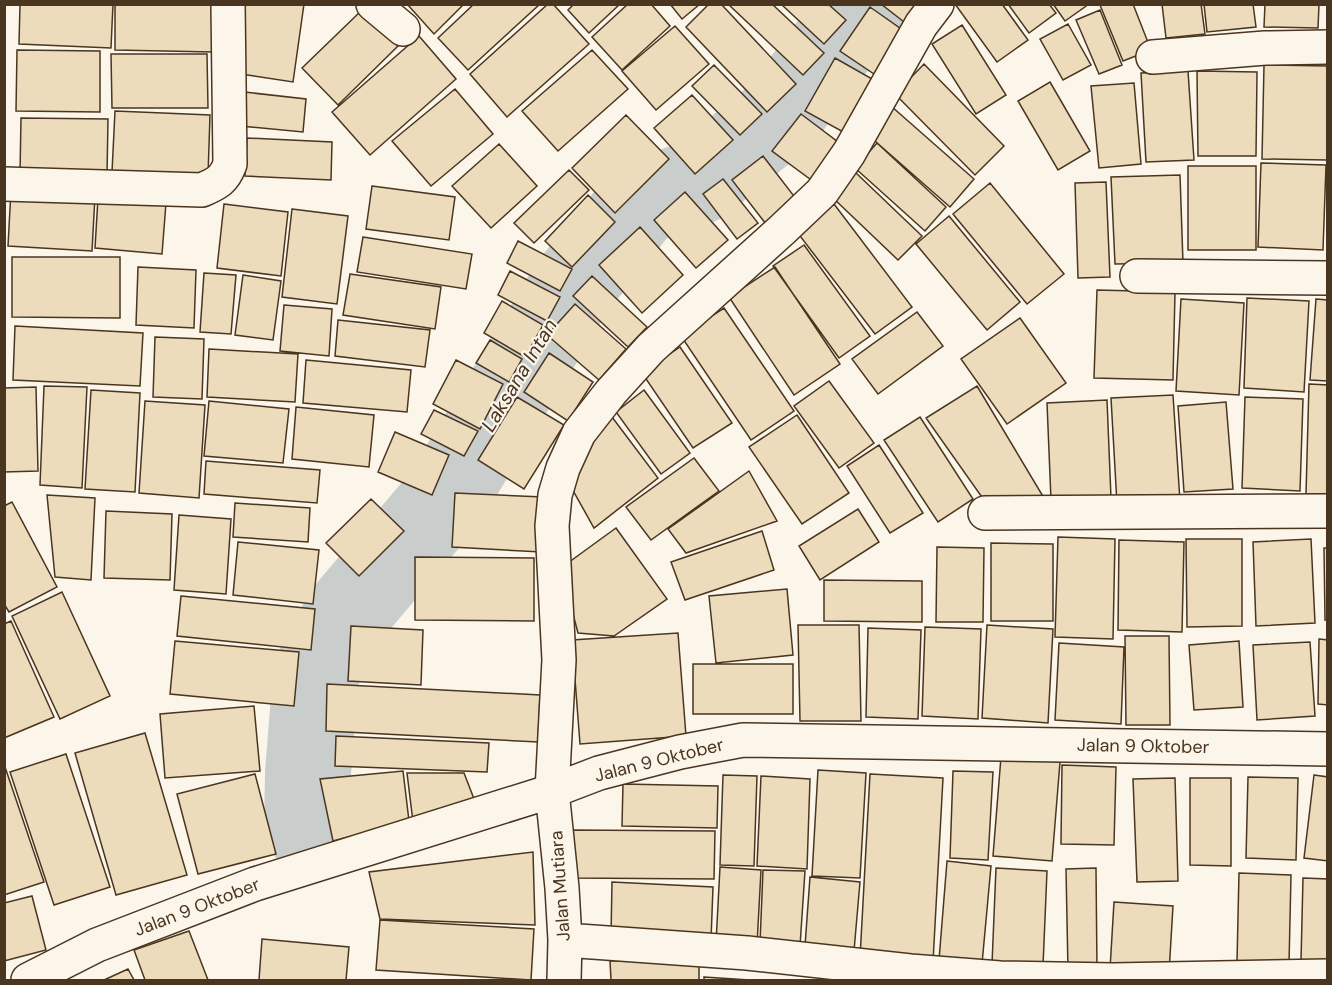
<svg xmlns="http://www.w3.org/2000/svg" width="1332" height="985" font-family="'DM Sans',sans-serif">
	<rect width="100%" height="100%" fill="#fbf6e9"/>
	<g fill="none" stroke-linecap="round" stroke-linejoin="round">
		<path stroke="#c9cecd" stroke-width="86" d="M 307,828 L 308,773 L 316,673 L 346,615 L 445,498 L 572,287 L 641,202 L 700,181 L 781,115 L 864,4"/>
	</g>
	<path fill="#ecdcbc" stroke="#4a3520" stroke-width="1.5" d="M 20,4 L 113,4 L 111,48 L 19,44 Z
		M 115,4 L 214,4 L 213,52 L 115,50 Z
		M 245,4 L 304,4 L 293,82 L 234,73 Z
		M 407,4 L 464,4 L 434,34 Z
		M 474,4 L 540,4 L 468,70 L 438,38 Z
		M 548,4 L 553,4 L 589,44 L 507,117 L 470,74 Z
		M 574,4 L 620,4 L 589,33 L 568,10 Z
		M 628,4 L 651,4 L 670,26 L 622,70 L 592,37 Z
		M 670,4 L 700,4 L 682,19 Z
		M 709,4 L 721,4 L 796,84 L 767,112 L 686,27 Z
		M 728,4 L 772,4 L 824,53 L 803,75 Z
		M 781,4 L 828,4 L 846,20 L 824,44 Z
		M 881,4 L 924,4 L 908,25 Z
		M 955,4 L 1002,4 L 1028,40 L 997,62 Z
		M 1008,4 L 1049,4 L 1056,13 L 1029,33 Z
		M 1053,4 L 1089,4 L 1065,21 Z
		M 1133,4 L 1151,50 L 1123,61 L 1100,5 Z
		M 1162,4 L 1201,4 L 1205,34 L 1166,38 Z
		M 1204,4 L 1253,4 L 1256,27 L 1207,32 Z
		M 1265,4 L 1319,4 L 1318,28 L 1264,27 Z
		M 870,7 L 904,31 L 874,74 L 840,51 Z
		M 362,10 L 398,46 L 338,105 L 302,68 Z
		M 1100,10 L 1122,65 L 1099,74 L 1076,20 Z
		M 1068,24 L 1091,65 L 1063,80 L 1040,39 Z
		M 962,25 L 1006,95 L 976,114 L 932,44 Z
		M 675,26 L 709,64 L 656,110 L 622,71 Z
		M 419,36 L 456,79 L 370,155 L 332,112 Z
		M 17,50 L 100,51 L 100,112 L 16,111 Z
		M 592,50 L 628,89 L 558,151 L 522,111 Z
		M 111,54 L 207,54 L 208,108 L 112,108 Z
		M 835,58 L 874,80 L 845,133 L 805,111 Z
		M 924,64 L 1004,146 L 975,175 L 895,94 Z
		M 714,65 L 762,114 L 740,135 L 692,86 Z
		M 1264,65 L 1328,66 L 1327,160 L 1262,159 Z
		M 1188,71 L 1194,160 L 1146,162 L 1141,73 Z
		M 1197,71 L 1257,72 L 1256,156 L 1198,156 Z
		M 1050,82 L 1090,151 L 1058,170 L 1018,101 Z
		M 1134,83 L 1141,164 L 1099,168 L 1091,86 Z
		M 455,89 L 493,134 L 431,186 L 392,141 Z
		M 244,92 L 306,99 L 303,132 L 240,126 Z
		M 692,95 L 733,140 L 695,174 L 654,128 Z
		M 891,106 L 974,179 L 950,207 L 867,134 Z
		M 115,111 L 210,115 L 208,176 L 112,172 Z
		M 801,114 L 842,145 L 814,182 L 772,151 Z
		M 626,115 L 669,159 L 615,213 L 572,168 Z
		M 21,118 L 108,119 L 107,175 L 20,174 Z
		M 247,138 L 332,142 L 331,180 L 245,176 Z
		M 877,143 L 946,207 L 925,231 L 855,168 Z
		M 499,144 L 537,186 L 491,228 L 452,186 Z
		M 763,156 L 797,200 L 766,224 L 732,180 Z
		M 1261,163 L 1326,165 L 1323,250 L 1258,247 Z
		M 1188,166 L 1256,166 L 1256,250 L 1188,250 Z
		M 569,170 L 589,190 L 534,243 L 514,223 Z
		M 855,172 L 922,236 L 898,260 L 832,197 Z
		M 1180,175 L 1183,263 L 1115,264 L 1111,177 Z
		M 723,179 L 758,223 L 737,239 L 703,194 Z
		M 1106,182 L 1110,277 L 1078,278 L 1075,183 Z
		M 990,183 L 1064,274 L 1027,304 L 953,214 Z
		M 372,186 L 455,197 L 449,240 L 366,229 Z
		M 11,190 L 95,196 L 92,251 L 8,246 Z
		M 685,192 L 728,240 L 696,268 L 654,220 Z
		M 588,195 L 615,222 L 572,267 L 545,241 Z
		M 98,198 L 166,203 L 162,254 L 95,248 Z
		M 224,204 L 288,212 L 281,276 L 217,268 Z
		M 834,204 L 912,307 L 875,334 L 797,232 Z
		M 292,209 L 348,216 L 337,304 L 282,297 Z
		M 949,216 L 1020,302 L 987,330 L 916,244 Z
		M 640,227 L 683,275 L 642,313 L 599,265 Z
		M 363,237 L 472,254 L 466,289 L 357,272 Z
		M 518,241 L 572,269 L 560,291 L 507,263 Z
		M 804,245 L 870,336 L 839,358 L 773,266 Z
		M 12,257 L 120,257 L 120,318 L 12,317 Z
		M 138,267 L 196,270 L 194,328 L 136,325 Z
		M 775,267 L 840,364 L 794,395 L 729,297 Z
		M 510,271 L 560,297 L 547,321 L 498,295 Z
		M 204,273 L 236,275 L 231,334 L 200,332 Z
		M 350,274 L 441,287 L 435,329 L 343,315 Z
		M 243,275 L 281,281 L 273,340 L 235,335 Z
		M 592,276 L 647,327 L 628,347 L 573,296 Z
		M 1097,290 L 1175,292 L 1173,380 L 1094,378 Z
		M 1247,298 L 1309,301 L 1304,392 L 1244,388 Z
		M 1181,299 L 1244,303 L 1239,395 L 1176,391 Z
		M 1316,299 L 1328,300 L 1328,381 L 1310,380 Z
		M 502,301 L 543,325 L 525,357 L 484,333 Z
		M 575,304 L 626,349 L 599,380 L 547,335 Z
		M 284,305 L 332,309 L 329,356 L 280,351 Z
		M 724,308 L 794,411 L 751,440 L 681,336 Z
		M 917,312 L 943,346 L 878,394 L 852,359 Z
		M 1020,318 L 1066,383 L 1007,424 L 961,359 Z
		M 338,320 L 430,330 L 425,367 L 335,356 Z
		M 15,326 L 143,333 L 140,386 L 13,380 Z
		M 155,337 L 204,339 L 202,399 L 153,397 Z
		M 490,340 L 522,359 L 509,382 L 476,363 Z
		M 680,347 L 732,423 L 693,448 L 642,373 Z
		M 209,349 L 298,354 L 295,402 L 207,397 Z
		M 549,353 L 593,382 L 568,421 L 524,392 Z
		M 306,360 L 411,370 L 407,412 L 303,403 Z
		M 456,360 L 503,384 L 480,429 L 433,404 Z
		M 829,381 L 874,443 L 839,468 L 794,406 Z
		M 1309,384 L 1328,385 L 1328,494 L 1306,494 Z
		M 44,386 L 87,387 L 82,488 L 40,485 Z
		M 977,386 L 1044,498 L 991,510 L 926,418 Z
		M 36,387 L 38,471 L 4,472 L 4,388 Z
		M 91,390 L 140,393 L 135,492 L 85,489 Z
		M 644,390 L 690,453 L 661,474 L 616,412 Z
		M 1173,395 L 1180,501 L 1117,504 L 1111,398 Z
		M 517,397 L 564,425 L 524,489 L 478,460 Z
		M 1245,397 L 1303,399 L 1300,491 L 1242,488 Z
		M 1107,400 L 1111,498 L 1051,500 L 1047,403 Z
		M 145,401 L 205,405 L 199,498 L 139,493 Z
		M 209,401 L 289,409 L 283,463 L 204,456 Z
		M 1226,402 L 1233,489 L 1184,492 L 1178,406 Z
		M 296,407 L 374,415 L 369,467 L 292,459 Z
		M 434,410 L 478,431 L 464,456 L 421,434 Z
		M 797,415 L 849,493 L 802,524 L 749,447 Z
		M 612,417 L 658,478 L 594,528 L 566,478 Z
		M 920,417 L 973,499 L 938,522 L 884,440 Z
		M 395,432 L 449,455 L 432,495 L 378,472 Z
		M 879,445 L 923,513 L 890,533 L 847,466 Z
		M 694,458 L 719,491 L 651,540 L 626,507 Z
		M 206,461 L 320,470 L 317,503 L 204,494 Z
		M 749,471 L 777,521 L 686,553 L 668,529 Z
		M 455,493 L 543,497 L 541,552 L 452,547 Z
		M 47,495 L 95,498 L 91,580 L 55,577 Z
		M 371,499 L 404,531 L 359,576 L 326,543 Z
		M 12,502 L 57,587 L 9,612 L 4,604 L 4,506 Z
		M 235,503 L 310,508 L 308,542 L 233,537 Z
		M 858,509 L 879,542 L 820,580 L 799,546 Z
		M 106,511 L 172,514 L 170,580 L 104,578 Z
		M 179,515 L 231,519 L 226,594 L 174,590 Z
		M 616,528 L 667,599 L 614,636 L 578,633 L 561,568 Z
		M 762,531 L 774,570 L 685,600 L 671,562 Z
		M 1058,537 L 1115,539 L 1113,639 L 1055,637 Z
		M 1186,539 L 1242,539 L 1242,626 L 1187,627 Z
		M 1311,539 L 1315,623 L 1256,626 L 1253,542 Z
		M 1119,540 L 1184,542 L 1182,632 L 1118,630 Z
		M 238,542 L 319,550 L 313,604 L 233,595 Z
		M 991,543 L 1053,544 L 1053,621 L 991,621 Z
		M 937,547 L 984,548 L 983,622 L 936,622 Z
		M 1324,548 L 1328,548 L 1328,620 L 1325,620 Z
		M 415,557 L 534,558 L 534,621 L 415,620 Z
		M 824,580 L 922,581 L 922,622 L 824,621 Z
		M 787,589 L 793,655 L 716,663 L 709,596 Z
		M 62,592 L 110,696 L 60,719 L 12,616 Z
		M 181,596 L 315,609 L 311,650 L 177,636 Z
		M 11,621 L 54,717 L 4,738 L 4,624 Z
		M 798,625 L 859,625 L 861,721 L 800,721 Z
		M 987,625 L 1053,629 L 1048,723 L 982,718 Z
		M 351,626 L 423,630 L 421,685 L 348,681 Z
		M 925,627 L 981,629 L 978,719 L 922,716 Z
		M 868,628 L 921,630 L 918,719 L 866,717 Z
		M 678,633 L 686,736 L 580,744 L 572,640 Z
		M 1125,636 L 1169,636 L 1170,725 L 1126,725 Z
		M 1319,639 L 1328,640 L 1328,705 L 1318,704 Z
		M 175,641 L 299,652 L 294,706 L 170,694 Z
		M 1239,641 L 1243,707 L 1194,710 L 1189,645 Z
		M 1310,642 L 1315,716 L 1257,720 L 1253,645 Z
		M 1059,643 L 1124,647 L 1121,724 L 1055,720 Z
		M 693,664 L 793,664 L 793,714 L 693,714 Z
		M 327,684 L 540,695 L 538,742 L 326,731 Z
		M 254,706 L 260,771 L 165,778 L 160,714 Z
		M 145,733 L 187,875 L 116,895 L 75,753 Z
		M 336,736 L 489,743 L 487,772 L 335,766 Z
		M 66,754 L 110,887 L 54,905 L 10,772 Z
		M 1001,757 L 1060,762 L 1052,861 L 993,856 Z
		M 4,764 L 44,882 L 4,895 Z
		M 1062,765 L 1116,767 L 1114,845 L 1061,844 Z
		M 818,770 L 866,773 L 860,878 L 812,876 Z
		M 403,771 L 409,821 L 333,841 L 320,779 Z
		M 953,771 L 993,772 L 988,860 L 950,858 Z
		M 407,773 L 464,773 L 476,804 L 413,822 Z
		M 255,774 L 276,854 L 198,874 L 177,794 Z
		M 870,774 L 943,778 L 933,962 L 860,958 Z
		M 723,775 L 757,776 L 754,866 L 720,865 Z
		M 1314,775 L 1328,777 L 1328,861 L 1304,858 Z
		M 761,776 L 810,779 L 807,869 L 757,866 Z
		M 1248,777 L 1298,778 L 1296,860 L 1246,858 Z
		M 1175,778 L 1178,881 L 1137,882 L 1133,779 Z
		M 1190,778 L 1231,778 L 1231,866 L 1190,865 Z
		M 623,784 L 718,786 L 717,828 L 622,826 Z
		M 570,830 L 715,831 L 714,879 L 570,878 Z
		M 533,852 L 535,925 L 380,919 L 369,872 Z
		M 947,861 L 991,866 L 982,964 L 939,960 Z
		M 720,867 L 761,870 L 757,945 L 716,943 Z
		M 996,868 L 1047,871 L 1043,966 L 992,964 Z
		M 1096,868 L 1097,970 L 1068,970 L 1066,869 Z
		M 763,870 L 805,871 L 800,946 L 760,943 Z
		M 1239,873 L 1291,875 L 1289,964 L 1237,962 Z
		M 810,877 L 860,882 L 854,951 L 805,946 Z
		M 1303,878 L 1328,879 L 1328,962 L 1301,961 Z
		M 612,882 L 713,887 L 711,940 L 611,936 Z
		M 32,896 L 46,950 L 4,961 L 4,903 Z
		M 1114,902 L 1173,906 L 1169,973 L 1110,969 Z
		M 380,920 L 534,929 L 531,980 L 376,970 Z
		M 189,931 L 208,980 L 145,980 L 134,950 Z
		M 262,939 L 349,947 L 346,980 L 259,980 Z
		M 699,960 L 699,980 L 611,980 L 610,961 Z
		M 128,969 L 134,980 L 104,980 Z
		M 704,977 L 750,980 L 704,980 Z"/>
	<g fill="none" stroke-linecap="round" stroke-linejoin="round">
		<g stroke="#4a3520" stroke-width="36">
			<path id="minor" d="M 373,4 L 403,29
				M 1153,57 L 1265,48 L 1328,47
				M 4,184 L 202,190 C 218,183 224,180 230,164 L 228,4
				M 1137,276 L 1328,278
				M 985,513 L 1328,511
				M 565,940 L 747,953 L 910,971 L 1000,978 L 1113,980 L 1328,976
				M 28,980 L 97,945 L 255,884 L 552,791 L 599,773 L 680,752 L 743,740 L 1328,749
				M 564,980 L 565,940 L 562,888 L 552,791 L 559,660 L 552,526 L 555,495 L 563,468 L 579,433 L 611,392 L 651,348 L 782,230 L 822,192 L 849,153 L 921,25 L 937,4"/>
		</g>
		<use href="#minor" stroke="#fbf6e9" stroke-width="33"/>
	</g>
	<g text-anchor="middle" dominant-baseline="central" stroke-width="4.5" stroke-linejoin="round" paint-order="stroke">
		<g font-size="18" fill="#4a3520" stroke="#fbf6e9">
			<text transform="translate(1143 746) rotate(1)">Jalan 9 Oktober</text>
			<text transform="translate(659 760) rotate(-14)">Jalan 9 Oktober</text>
			<text transform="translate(560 886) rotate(-94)">Jalan Mutiara</text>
			<text transform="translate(197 907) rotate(-21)">Jalan 9 Oktober</text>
		</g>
		<g font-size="20" font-style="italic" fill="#4a3520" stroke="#fbf6e9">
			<text transform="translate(519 375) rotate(-59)">Laksana Intan</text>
		</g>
	</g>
	<rect width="1332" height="985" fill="none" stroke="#4a3520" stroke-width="12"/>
</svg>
